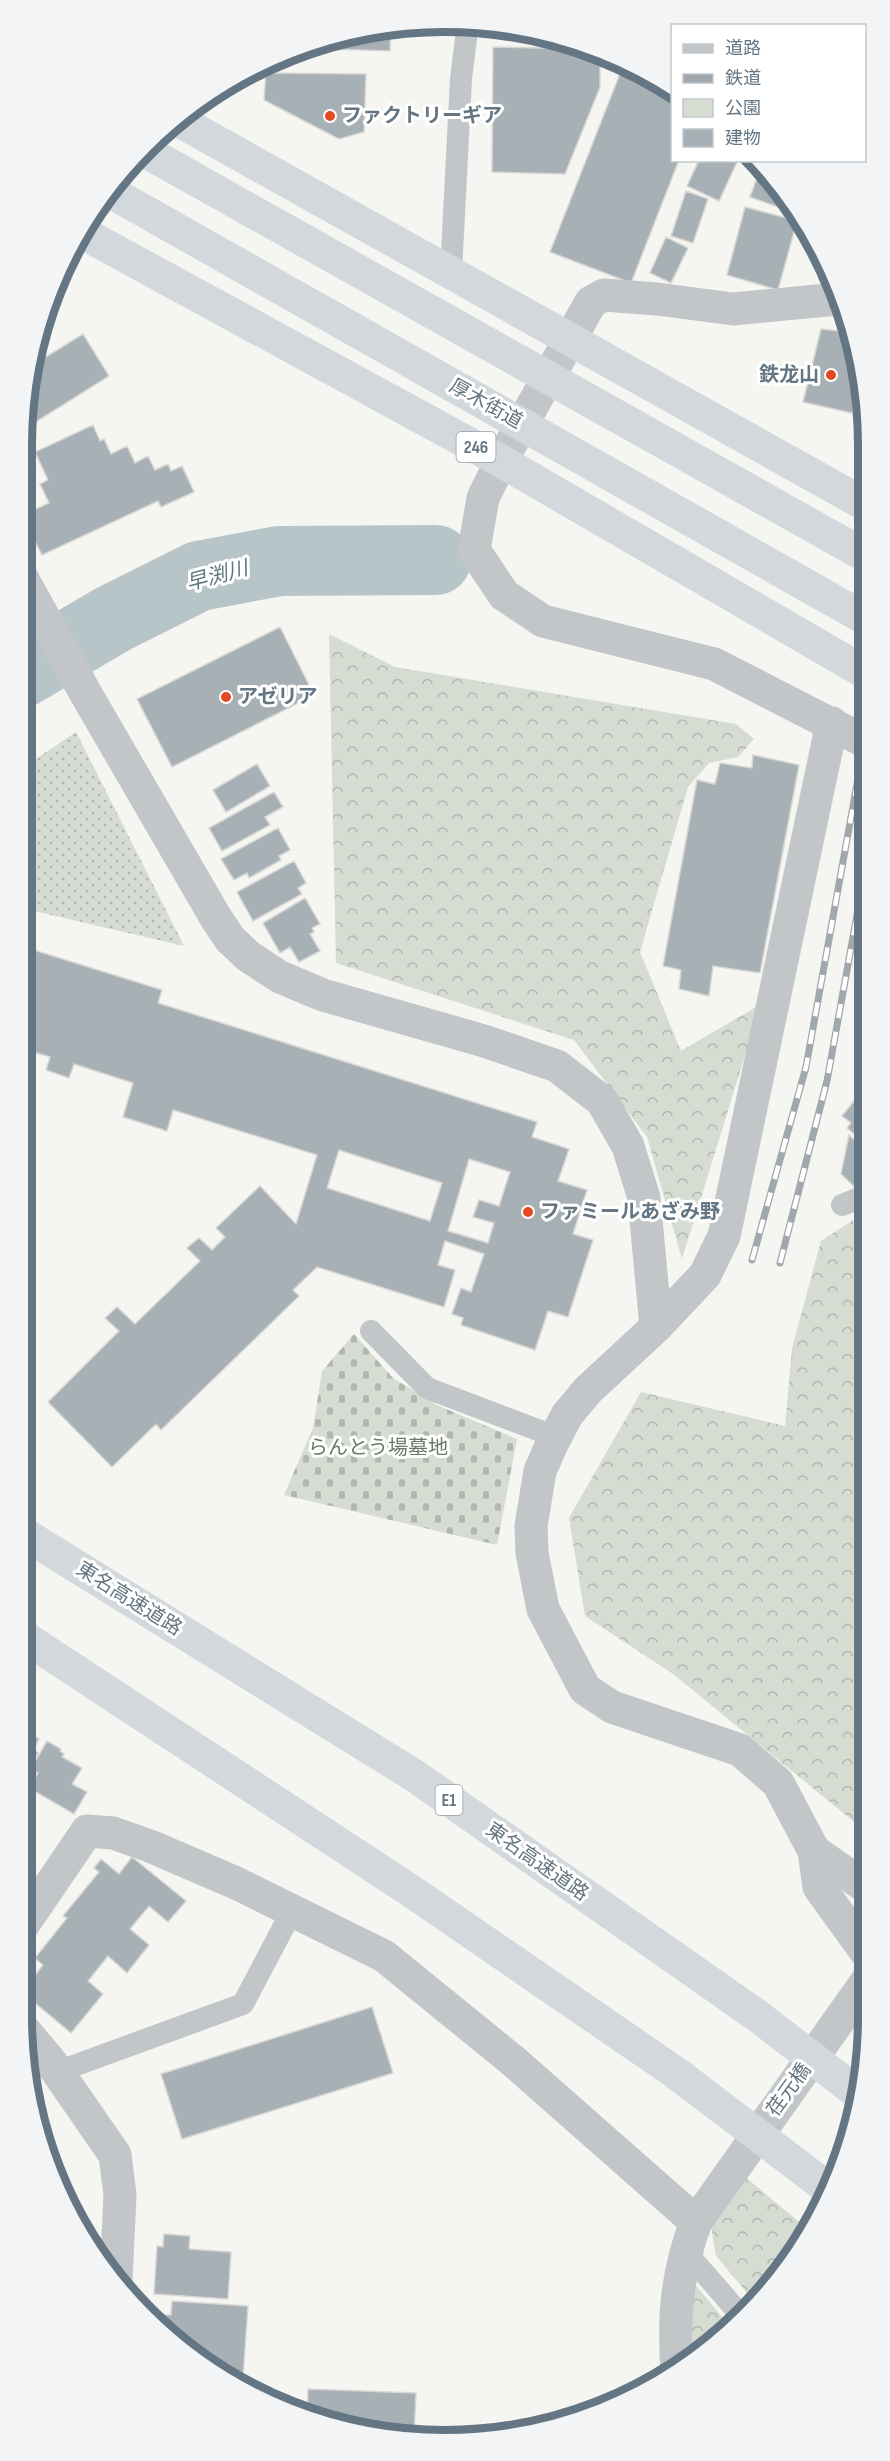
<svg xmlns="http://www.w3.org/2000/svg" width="890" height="2461" font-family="'Sofia Sans Condensed','Noto Sans JP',sans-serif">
	<defs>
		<pattern id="green-dots" width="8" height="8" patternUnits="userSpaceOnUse" patternTransform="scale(1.5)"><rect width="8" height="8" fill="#d6dcd2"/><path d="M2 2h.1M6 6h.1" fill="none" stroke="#b1b7b0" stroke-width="1.8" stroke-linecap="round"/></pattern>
		<pattern id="forest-crowns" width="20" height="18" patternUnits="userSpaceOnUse" patternTransform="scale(1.5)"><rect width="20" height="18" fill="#d6dcd2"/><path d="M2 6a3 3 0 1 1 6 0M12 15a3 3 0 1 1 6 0" fill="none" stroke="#b1b7b0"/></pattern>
		<pattern id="cemetery-stones" width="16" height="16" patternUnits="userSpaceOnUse" patternTransform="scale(1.5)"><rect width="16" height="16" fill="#d6dcd2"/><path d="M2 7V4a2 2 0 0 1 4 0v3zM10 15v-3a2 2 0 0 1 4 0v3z" fill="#b1b7b0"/></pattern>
	</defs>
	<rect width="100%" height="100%" fill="#f5f5f1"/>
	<path fill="url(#green-dots)" d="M 76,732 L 184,946 L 21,908 L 21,769 Z"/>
	<path fill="url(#forest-crowns)" d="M 329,634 L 395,667 L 736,724 L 754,739 L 738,757 L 709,763 L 688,787 L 640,952 L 681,1051 L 761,1004 L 682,1259 L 647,1137 L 574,1040 L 336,963 Z
		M 867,1211 L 869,1834 L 673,1674 L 585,1616 L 569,1518 L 641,1392 L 785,1426 L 792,1348 L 821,1241 Z
		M 744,2176 L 809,2230 L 782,2274 L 753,2300 L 716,2256 L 711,2226 Z
		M 692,2281 L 728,2324 L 688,2362 Z"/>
	<path fill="url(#cemetery-stones)" d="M 354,1334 L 393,1378 L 437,1405 L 517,1439 L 497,1545 L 284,1495 L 313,1428 L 322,1371 Z"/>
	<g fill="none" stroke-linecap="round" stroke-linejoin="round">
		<path stroke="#b8c5c8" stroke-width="70" d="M 21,673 L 113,619 L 199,576 L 279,561 L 436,560"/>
	</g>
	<path fill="#a7b0b5" stroke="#d7d6d4" stroke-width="1.5" fill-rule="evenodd" d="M 391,25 L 390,51 L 299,48 L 309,43 Z
		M 493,47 L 584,49 L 600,56 L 600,87 L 565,174 L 492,172 Z
		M 623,66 L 672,89 L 672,160 L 679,160 L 631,283 L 550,252 Z
		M 266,73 L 366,74 L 364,132 L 339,139 L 264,100 Z
		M 699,160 L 738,160 L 719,201 L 687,186 Z
		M 762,164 L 764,166 L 795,213 L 750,197 Z
		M 686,191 L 708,199 L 693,243 L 671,236 Z
		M 745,207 L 797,221 L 778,290 L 727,275 Z
		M 666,237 L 688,248 L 671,283 L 650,273 Z
		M 821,329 L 848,332 L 859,369 L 852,413 L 803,402 Z
		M 83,334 L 109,376 L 23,430 L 31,366 Z
		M 93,425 L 100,441 L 104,439 L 111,454 L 127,446 L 135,463 L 148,456 L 155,470 L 168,464 L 171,471 L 182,466 L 194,492 L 161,507 L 158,501 L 42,555 L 34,539 L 32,541 L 21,518 L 21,516 L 49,503 L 40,484 L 48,480 L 35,452 Z
		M 280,627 L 314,695 L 172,767 L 137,699 Z
		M 753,755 L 799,765 L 760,973 L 713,966 L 709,996 L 679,989 L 681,970 L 663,966 L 697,780 L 715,784 L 720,763 L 752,768 Z
		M 257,764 L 270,786 L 226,812 L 213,790 Z
		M 274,792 L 283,807 L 265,817 L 270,825 L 222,851 L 209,828 Z
		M 278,828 L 290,850 L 279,856 L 281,860 L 249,878 L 247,873 L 234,880 L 221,859 Z
		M 294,861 L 306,883 L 298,888 L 302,894 L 253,921 L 237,892 Z
		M 305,898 L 320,924 L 312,928 L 314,932 L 310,934 L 320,951 L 299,962 L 290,947 L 280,953 L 263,923 Z
		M 21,946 L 162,990 L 158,1003 L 537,1122 L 532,1137 L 569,1149 L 558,1181 L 587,1190 L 573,1234 L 593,1240 L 568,1317 L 548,1311 L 535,1350 L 461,1325 L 463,1318 L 452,1314 L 461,1288 L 471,1292 L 484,1254 L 445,1241 L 438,1265 L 455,1270 L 444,1307 L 317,1267 L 293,1290 L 299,1296 L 161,1430 L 156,1424 L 112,1467 L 48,1402 L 119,1331 L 105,1318 L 117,1307 L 135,1324 L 200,1261 L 187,1248 L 199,1238 L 212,1250 L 225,1237 L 216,1228 L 260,1186 L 296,1224 L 317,1155 L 173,1110 L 167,1131 L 123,1117 L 133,1083 L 74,1064 L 69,1078 L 46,1070 L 50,1057 L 21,1048 ZM 339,1150 L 442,1183 L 430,1221 L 327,1188 ZM 469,1159 L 510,1172 L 499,1206 L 479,1200 L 473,1217 L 494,1223 L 488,1243 L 448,1231 Z
		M 867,1036 L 867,1069 L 860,1067 Z
		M 863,1090 L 867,1093 L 867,1140 L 865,1143 L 847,1128 L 851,1123 L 842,1116 Z
		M 849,1135 L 867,1152 L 867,1184 L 860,1192 L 841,1174 Z
		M 21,1728 L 39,1739 L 33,1749 L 38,1753 L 21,1783 Z
		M 47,1741 L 61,1749 L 60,1751 L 64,1754 L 62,1757 L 82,1768 L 72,1784 L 87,1792 L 74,1814 L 29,1788 L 38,1773 L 31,1769 Z
		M 21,1848 L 34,1856 L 21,1876 Z
		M 132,1857 L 186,1901 L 168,1922 L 149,1906 L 130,1929 L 149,1945 L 127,1973 L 108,1956 L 88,1981 L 103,1994 L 71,2033 L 22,1992 L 43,1965 L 35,1958 L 67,1918 L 63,1916 L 99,1872 L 94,1868 L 101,1859 L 119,1874 Z
		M 372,2007 L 393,2073 L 182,2139 L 161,2074 Z
		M 164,2234 L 190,2236 L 189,2249 L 231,2252 L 228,2299 L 154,2294 L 157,2246 L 163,2247 Z
		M 172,2301 L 248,2306 L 243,2378 L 226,2377 L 162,2325 L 163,2315 L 171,2315 Z
		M 308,2389 L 416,2393 L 414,2436 L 389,2436 L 309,2418 L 307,2417 Z"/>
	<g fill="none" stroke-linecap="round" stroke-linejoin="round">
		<path stroke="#c2c6c9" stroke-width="22" d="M 451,272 L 461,79 L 468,22
			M 842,1205 L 867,1195
			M 371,1331 L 427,1388 L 556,1437
			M 57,2072 L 243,2004 L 292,1911
			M 685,2251 L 739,2313"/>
		<path stroke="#c2c6c9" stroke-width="33" d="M 814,1851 L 869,1889"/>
		<path stroke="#c2c6c9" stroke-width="33" d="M 838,299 L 733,309 L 657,299 L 604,295 L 591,302 L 501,461 L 483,498 L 474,550 L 504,595 L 543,621 L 714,664 L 866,742
			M 21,576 L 86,694 L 216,918 L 230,939 L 248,956 L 280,977 L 323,995 L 484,1041 L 557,1066 L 602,1101 L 628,1146 L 644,1198 L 656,1327
			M 832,723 L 724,1236 L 705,1275 L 656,1327 L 588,1390 L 567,1415 L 551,1446 L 540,1471 L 531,1526 L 532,1553 L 543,1609 L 585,1689 L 612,1707 L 740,1750 L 778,1783 L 814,1851 L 819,1887 L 869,1956
			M 21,1928 L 87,1831 L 113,1833 L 150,1846 L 236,1883 L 384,1956 L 512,2060 L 696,2222
			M 23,2029 L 50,2061 L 115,2155 L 120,2195 L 116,2281
			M 677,2371 C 673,2317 677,2272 696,2222 L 869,1978"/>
		<path stroke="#d3d8dc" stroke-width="33" d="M 176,119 L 866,505
			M 143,150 L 866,556
			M 107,190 L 866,619
			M 81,232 L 501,461 L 866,673"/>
		<path stroke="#d3d8dc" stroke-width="33" d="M 21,1532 L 415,1776 L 759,2017 L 859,2094
			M 21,1635 L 411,1891 L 676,2073 L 830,2190"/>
		<g stroke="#a1a8ad" stroke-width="7">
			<path id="rail" d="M 752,1260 L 806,1067 L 866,734
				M 780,1263 L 827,1081 L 866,865"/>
		</g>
		<use href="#rail" stroke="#fff" stroke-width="4.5" stroke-dasharray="14" stroke-linecap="butt"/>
	</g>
	<g fill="#e54921" stroke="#fff" stroke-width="2">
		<circle cx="330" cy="116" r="6"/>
		<circle cx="831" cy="375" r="6"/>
		<circle cx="226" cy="697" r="6"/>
		<circle cx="528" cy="1212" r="6"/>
	</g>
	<g text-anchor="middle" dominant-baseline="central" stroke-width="6" stroke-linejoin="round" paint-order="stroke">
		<g fill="#fff" stroke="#929fa8" stroke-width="1.5">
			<rect x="456.5" y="432" width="39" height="30" rx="4.5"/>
			<rect x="435.5" y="1785" width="27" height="30" rx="4.5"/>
		</g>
		<g font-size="18" font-weight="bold" fill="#647683">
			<text x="476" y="447">246</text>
			<text x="449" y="1800">E1</text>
		</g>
		<g font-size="20" font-weight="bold" fill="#647683" stroke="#fff" text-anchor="start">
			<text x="342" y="116">ファクトリーギア</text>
			<text x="819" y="375" text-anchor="end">鉄龙山</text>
			<text x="238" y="697">アゼリア</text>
			<text x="540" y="1212">ファミールあざみ野</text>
		</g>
		<g font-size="20" fill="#647683" stroke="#fff">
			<text transform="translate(486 404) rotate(29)">厚木街道</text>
			<text transform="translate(129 1599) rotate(32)">東名高速道路</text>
			<text transform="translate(537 1862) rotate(35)">東名高速道路</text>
			<text transform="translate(789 2090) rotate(-54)">荏元橋</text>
		</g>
		<g font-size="20" fill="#687a63" stroke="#fff">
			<text x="378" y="1448">らんとう場墓地</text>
		</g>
		<g font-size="21" font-style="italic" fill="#5f7880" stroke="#fff">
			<text transform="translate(217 576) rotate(-15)">早渕川</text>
		</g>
	</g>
	<path d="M0 0H890V2461H0ZM445 32H445A413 413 0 0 1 858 445V2017A413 413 0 0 1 445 2430H445A413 413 0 0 1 32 2017V445A413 413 0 0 1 445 32Z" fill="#f3f4f5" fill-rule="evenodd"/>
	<path fill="none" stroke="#647683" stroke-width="8" d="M445 32H445A413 413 0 0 1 858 445V2017A413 413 0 0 1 445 2430H445A413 413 0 0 1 32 2017V445A413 413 0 0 1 445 32Z"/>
	<rect x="671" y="24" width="195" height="138" fill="#ffffff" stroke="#c1c8cd" stroke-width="1.5"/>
	<rect x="683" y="44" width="30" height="9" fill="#c2c6c9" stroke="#c1c8cd" stroke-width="1.5"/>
	<text x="725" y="54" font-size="18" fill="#647683">道路</text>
	<rect x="683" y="74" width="30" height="9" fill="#a1a8ad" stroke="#c1c8cd" stroke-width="1.5"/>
	<text x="725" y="84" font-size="18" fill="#647683">鉄道</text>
	<rect x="683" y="99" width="30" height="18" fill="#d6dcd2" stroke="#c1c8cd" stroke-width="1.5"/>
	<text x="725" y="114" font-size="18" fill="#647683">公園</text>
	<rect x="683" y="129" width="30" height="18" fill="#a7b0b5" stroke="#c1c8cd" stroke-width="1.5"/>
	<text x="725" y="144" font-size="18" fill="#647683">建物</text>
</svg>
